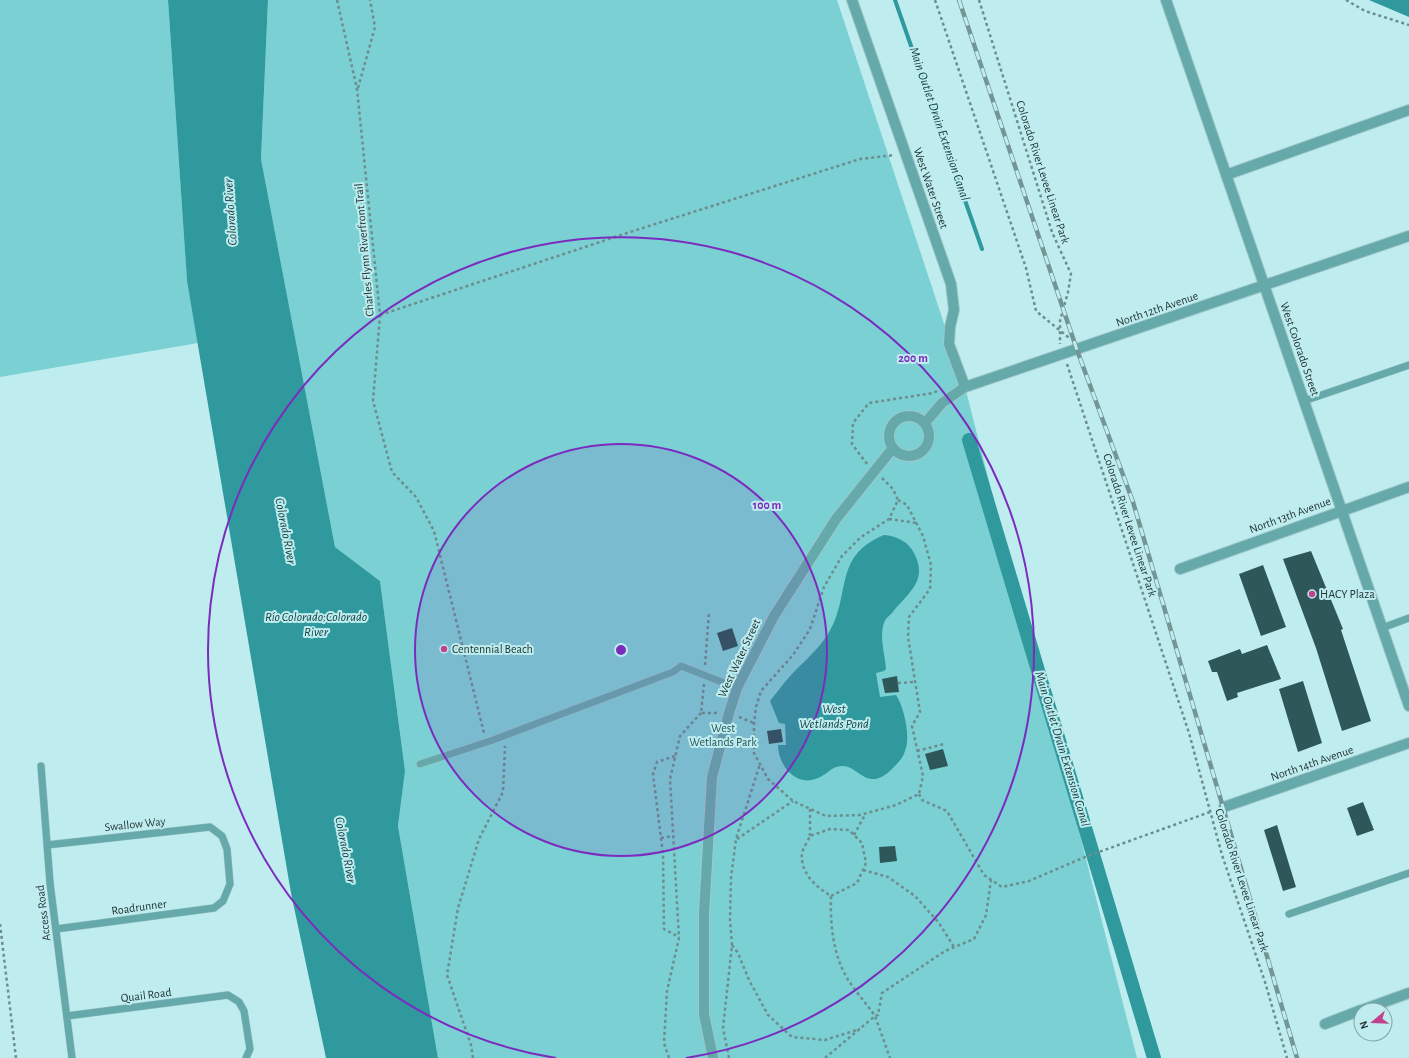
<svg xmlns="http://www.w3.org/2000/svg" width="1409" height="1058" font-family="'Alegreya Sans',sans-serif">
	<rect width="100%" height="100%" fill="#bfedef"/>
	<path fill="#7ad0d2" d="M 0,0 L 168,0 L 187,281 L 198,343 L 0,377 Z
		M 268,0 L 837,0 L 965,387 L 1137,1058 L 438,1058 L 398,826 L 405,771 L 380,581 L 335,547 L 261,159 Z"/>
	<path fill="#2f999d" d="M 168,0 L 268,0 L 261,159 L 335,547 L 380,581 L 405,771 L 398,826 L 438,1058 L 326,1058 L 291,893 L 187,281 Z
		M 1369,0 L 1409,0 L 1409,17 Z
		M 884,535 C 896,536 908,541 914,553 C 929,581 907,594 892,613 C 889,616 885,619 884,623 C 879,637 885,654 886,669 L 884,671 L 876,673 L 880,697 L 896,695 C 904,707 911,737 905,751 C 903,758 898,763 893,768 C 888,773 882,778 875,779 C 861,780 854,765 842,766 C 831,766 827,775 818,778 C 796,788 778,765 778,745 L 786,745 L 785,724 L 779,723 L 770,701 C 775,695 780,688 785,682 C 799,665 817,652 828,634 C 852,596 832,556 884,535 Z"/>
	<g fill="none" stroke-linecap="round" stroke-linejoin="round">
		<path stroke="#2f999d" stroke-width="4" d="M 895,0 L 982,249"/>
		<path stroke="#2f999d" stroke-width="14" d="M 969,440 L 1154,1058"/>
	</g>
	<path fill="#2d5759" d="M 1311,551 L 1343,629 L 1341,630 L 1371,721 L 1342,731 L 1316,648 L 1283,559 Z
		M 1263,565 L 1286,627 L 1261,636 L 1239,574 Z
		M 732,628 L 738,646 L 723,651 L 717,633 Z
		M 1267,645 L 1281,679 L 1237,693 L 1238,697 L 1227,701 L 1217,672 L 1212,672 L 1208,661 L 1240,649 L 1242,654 Z
		M 897,676 L 899,692 L 885,693 L 882,679 Z
		M 1303,681 L 1322,743 L 1298,752 L 1279,689 Z
		M 781,729 L 783,742 L 769,744 L 767,731 Z
		M 943,749 L 948,766 L 930,770 L 925,754 Z
		M 1363,802 L 1374,830 L 1357,836 L 1347,808 Z
		M 1277,825 L 1296,887 L 1283,891 L 1264,830 Z
		M 895,846 L 897,861 L 880,863 L 879,847 Z"/>
	<g fill="none" stroke-linecap="round" stroke-linejoin="round">
		<g stroke="#a0c8ca" stroke-width="8">
			<path id="lane" d="M 1304,401 L 1409,365
				M 1382,628 L 1409,618
				M 420,764 L 493,740 L 673,672 L 681,666 L 737,688
				M 41,766 L 50,883 L 72,1058
				M 47,845 L 210,827 L 222,836 L 227,849 L 230,884 L 223,901 L 214,908 L 56,929
				M 1289,914 L 1409,873
				M 67,1016 L 228,995 L 239,1002 L 244,1011 L 250,1049 L 246,1058"/>
		</g>
		<g stroke="#a0c8ca" stroke-width="12">
			<path id="street" d="M 852,0 L 951,284 L 954,310 L 950,327 L 949,344 L 965,387
				M 1166,0 L 1409,706
				M 1226,175 L 1409,110
				M889 436a20 20 0 1 1 40 0a20 20 0 1 1-40 0Z
				M 925,423 L 942,403 L 965,387 L 1409,236
				M 1180,569 L 1409,487
				M 1224,807 L 1409,743
				M 1362,1010 L 1409,993
				M 1325,1024 L 1361,1010
				M 713,1058 L 704,1014 L 704,913 L 712,777 L 729,713 L 737,688 L 774,616 L 836,519 L 893,448"/>
		</g>
		<path stroke="#6d8d8e" stroke-width="2.5" stroke-dasharray="3 3" stroke-linecap="butt" d="M 337,0 L 357,89 L 380,315 L 373,401 L 392,472 L 416,497 L 434,531 L 484,733
			M 935,0 L 1026,268 L 1036,311 L 1068,337 L 1069,339
			M 979,0 L 1052,232 L 1071,274 L 1068,292 L 1060,321 L 1060,344
			M 1346,0 L 1365,11 L 1409,25
			M 358,88 L 375,27 L 370,0
			M 380,315 L 627,233 L 860,159 L 895,155
			M 1067,364 L 1189,733 L 1222,855 L 1265,982 L 1287,1058
			M 867,464 L 852,444 L 853,423 L 869,403 L 933,393 L 937,391
			M 882,478 L 893,489 L 898,500 L 889,519 L 861,537 L 842,556 L 824,587 L 810,629 L 793,655 L 761,691 L 756,707 L 754,723 L 754,753 L 768,779 L 793,801 L 826,816 L 860,815 L 896,805 L 919,794 L 923,776 L 912,726 L 920,712 L 908,637 L 909,617 L 930,589 L 931,565 L 923,536 L 907,505 L 898,500
			M 889,519 L 917,523
			M 705,665 L 709,612
			M 898,683 L 915,682
			M 704,684 L 701,713 L 717,713
			M 739,717 L 754,723
			M 917,751 L 944,744
			M 675,756 L 657,762 L 653,774 L 663,854 L 664,929 L 679,937
			M 919,794 L 922,800 L 947,811 L 984,875 L 1002,887 L 1029,881 L 1085,857 L 1210,812
			M 810,809 L 810,836
			M 854,835 L 866,813
			M 661,838 L 673,836
			M 737,839 L 793,801
			M 863,870 L 888,877 L 915,896 L 939,923 L 954,947
			M 831,896 L 857,883 L 866,863 L 862,843 L 849,830 L 830,829 L 810,836 C 808,841 803,848 802,853 C 800,873 816,887 831,896 C 830,924 833,954 847,978 C 855,991 866,1003 875,1016 L 878,1015 L 882,993 L 945,951 L 974,939 L 986,915 L 991,880
			M 0,924 L 16,1058
			M 732,945 L 738,953 L 749,980 L 768,1015 L 792,1037 L 825,1040 L 860,1029
			M 473,1058 L 471,1045 L 447,975 L 458,908 L 479,839 L 503,792 L 505,746
			M 669,1058 L 664,1043 L 667,991 L 679,938 L 670,779 L 680,736 L 701,713
			M 729,1058 L 723,1028 L 732,945 L 730,920 L 731,878 L 736,839 L 760,764
			M 825,1058 L 875,1016 L 890,1058"/>
		<use href="#lane" stroke="#65a9ab" stroke-width="7"/>
		<use href="#street" stroke="#65a9ab" stroke-width="10"/>
		<g stroke="#749596" stroke-width="4.5">
			<path id="rail" d="M 959,0 L 1077,350 L 1133,502 L 1297,1058"/>
		</g>
		<use href="#rail" stroke="#bfedef" stroke-width="3" stroke-dasharray="9" stroke-linecap="butt"/>
	</g>
	<circle cx="621" cy="650" r="206" fill="#7b2cbf" fill-opacity=".12"/>
	<g fill="none" stroke="#7b2cbf" stroke-width="2">
		<circle cx="621" cy="650" r="206"/>
		<path d="M556 1058A413 413 0 1 1 686 1058"/>
	</g>
	<g fill="#c3428d" stroke="#bfedef" stroke-width="1.5">
		<circle cx="1312" cy="594" r="4"/>
		<circle cx="444" cy="649" r="4"/>
	</g>
	<g text-anchor="middle" dominant-baseline="central" stroke-width="4" stroke-linejoin="round" paint-order="stroke">
		<g font-size="12" fill="#223535" stroke="#bfedef">
			<text transform="translate(1043 172) rotate(72)">Colorado River Levee Linear Park</text>
			<text transform="translate(931 188) rotate(71)">West Water Street</text>
			<text transform="translate(364 250) rotate(-95)">Charles Flynn Riverfront Trail</text>
			<text transform="translate(1157 309) rotate(-19)">North 12th Avenue</text>
			<text transform="translate(1300 349) rotate(71)">West Colorado Street</text>
			<text transform="translate(1290 515) rotate(-20)">North 13th Avenue</text>
			<text transform="translate(1130 525) rotate(72)">Colorado River Levee Linear Park</text>
			<text transform="translate(739 658) rotate(-65)">West Water Street</text>
			<text transform="translate(1312 763) rotate(-19)">North 14th Avenue</text>
			<text transform="translate(135 824) rotate(-6)">Swallow Way</text>
			<text transform="translate(1242 880) rotate(72)">Colorado River Levee Linear Park</text>
			<text transform="translate(139 907) rotate(-8)">Roadrunner</text>
			<text transform="translate(43 913) rotate(-97)">Access Road</text>
			<text transform="translate(146 995) rotate(-7)">Quail Road</text>
		</g>
		<g font-size="12" fill="#223535" stroke="#bfedef" text-anchor="start">
			<text x="1320" y="594">HACY Plaza</text>
			<text x="452" y="649">Centennial Beach</text>
		</g>
		<g font-size="12" fill="#265355" stroke="#bfedef">
			<text x="723" y="728">West<tspan x="723" dy="14">Wetlands Park</tspan></text>
		</g>
		<g font-size="13" font-style="italic" fill="#144244" stroke="#bfedef">
			<text transform="translate(939 124) rotate(71)">Main Outlet Drain Extension Canal</text>
			<text transform="translate(231 212) rotate(-94)">Colorado River</text>
			<text transform="translate(285 531) rotate(79)">Colorado River</text>
			<text x="316" y="617">Río Colorado;Colorado<tspan x="316" dy="15">River</tspan></text>
			<text x="834" y="709">West<tspan x="834" dy="15">Wetlands Pond</tspan></text>
			<text transform="translate(1062 749) rotate(73)">Main Outlet Drain Extension Canal</text>
			<text transform="translate(345 850) rotate(79)">Colorado River</text>
		</g>
	</g>
	<circle cx="621" cy="650" r="6" fill="#7b2cbf" stroke="#bfedef" stroke-width="2"/>
	<g font-size="12" text-anchor="middle" font-weight="bold" fill="#7b2cbf" stroke="#bfedef" stroke-width="4" stroke-linejoin="round" paint-order="stroke">
		<text x="913" y="362">200 m</text>
		<text x="767" y="509">100 m</text>
	</g>
	<g transform="translate(1373 1022) rotate(251)"><circle r="19" fill="#bfedef" stroke="#80a3a5"/>
	<path d="M0-3L7 15L0 10L-7 15Z" fill="#c3428d"/>
	<text y="-6" font-size="11" font-weight="bold" text-anchor="middle" fill="#223535">N</text>
	</g>
</svg>
